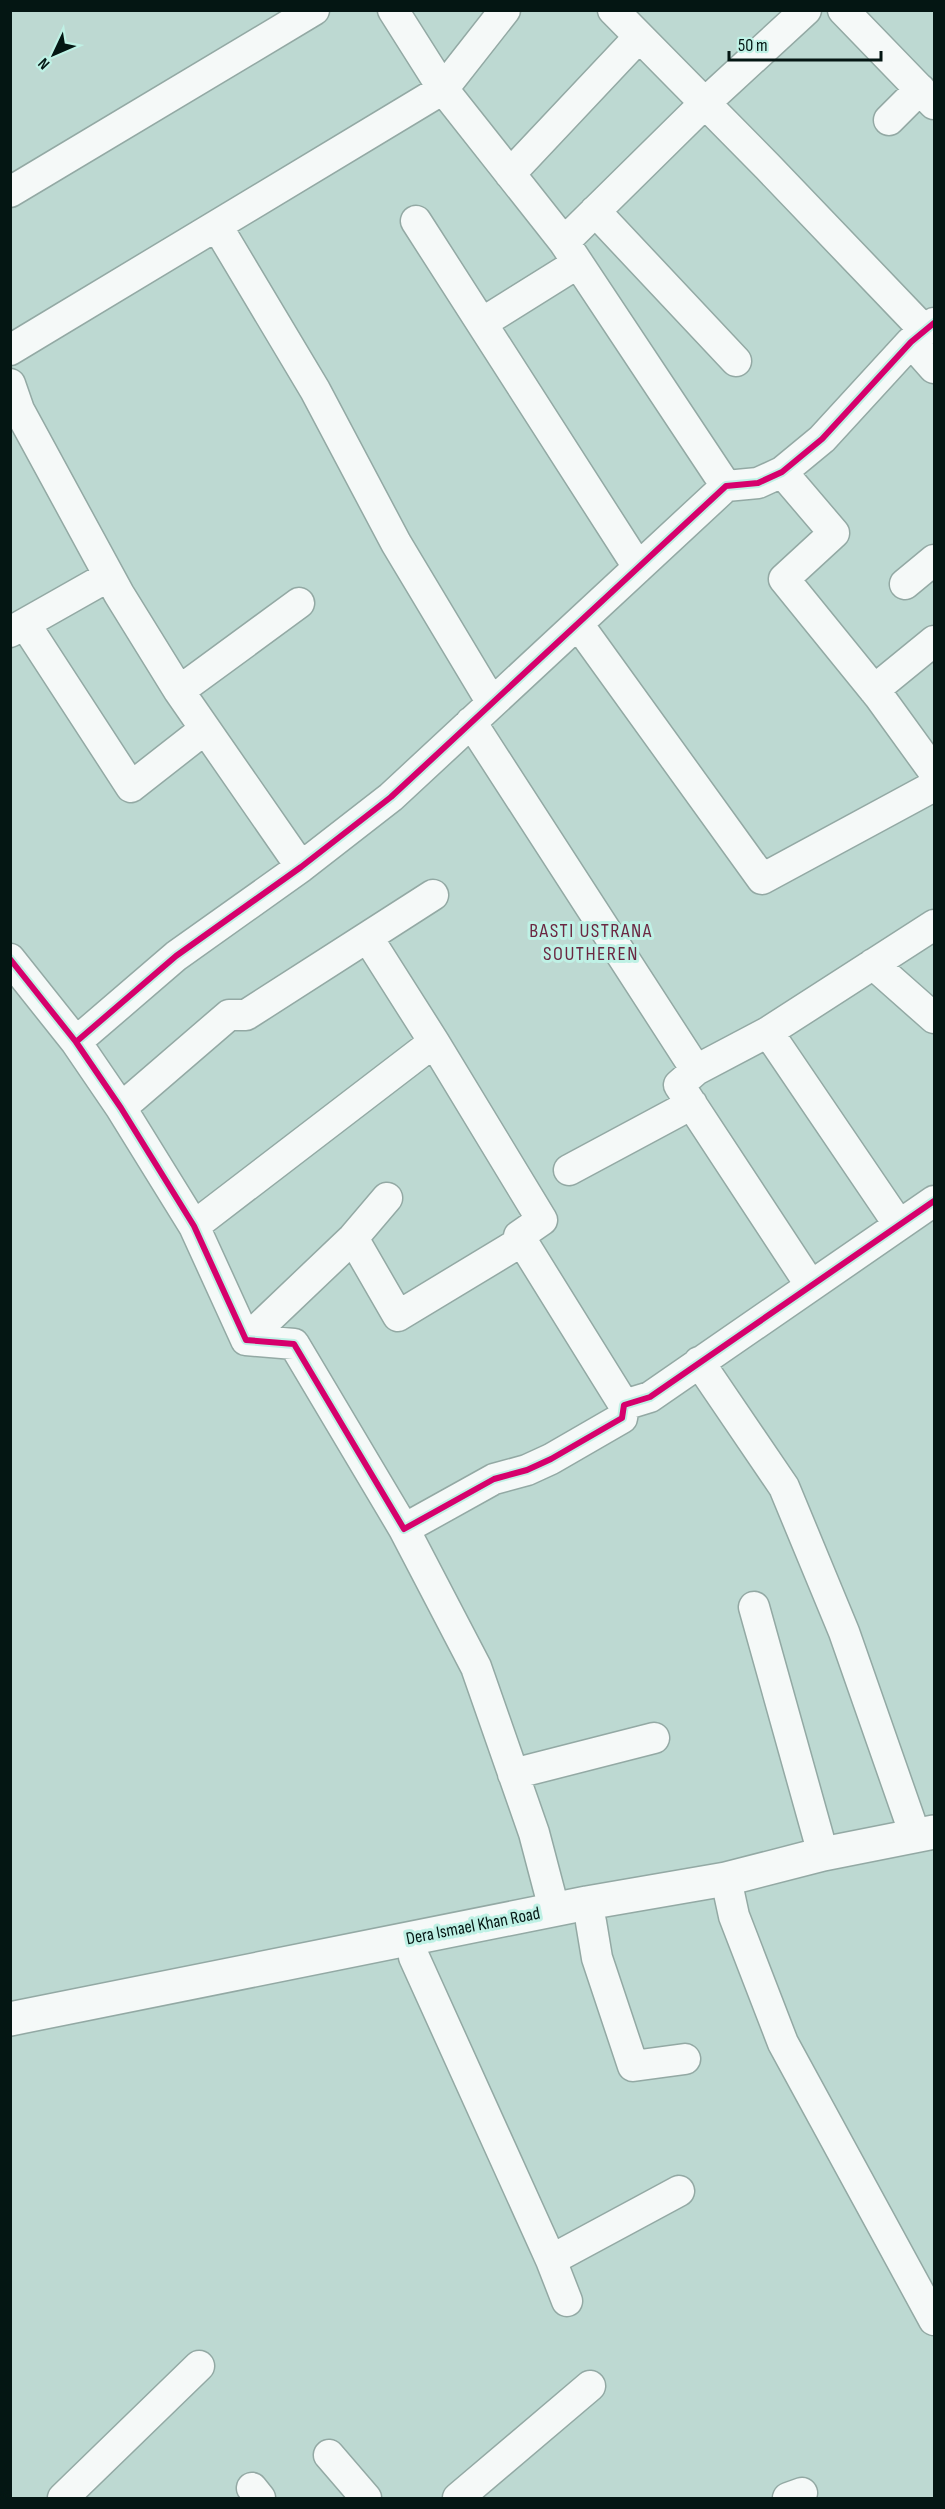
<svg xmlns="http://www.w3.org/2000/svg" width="945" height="2509" font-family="'Sofia Sans Condensed',sans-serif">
	<rect width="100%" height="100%" fill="#bdd9d2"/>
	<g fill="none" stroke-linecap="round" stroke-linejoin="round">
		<g stroke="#93a9a4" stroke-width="33">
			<path id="minor" d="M 393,10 L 443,89 L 564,242 L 726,486
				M 613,10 L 768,167 L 925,331
				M 843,10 L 934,104
				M 889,120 L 920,89
				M 510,174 L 639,37
				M 10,192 L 314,10
				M 595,211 L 736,361
				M 416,221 L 638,567
				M 217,226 L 315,390 L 396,543 L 492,703
				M 564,242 L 705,103 L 806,10
				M 482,323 L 578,263
				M 911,342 L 934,368
				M 10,350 L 443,89 L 505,10
				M 10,384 L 19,410 L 119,594 L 179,691 L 301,867
				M 782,472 L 834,533 L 784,579 L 879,696 L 934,772
				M 905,584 L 934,560
				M 25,624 L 131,787 L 205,729
				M 578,624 L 762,879 L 934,786
				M 10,632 L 109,576
				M 874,690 L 934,641
				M 179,691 L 299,603
				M 471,722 L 696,1070
				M 10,959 L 76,1042 L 176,956 L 301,867 L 391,797 L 726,486 L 758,483 L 782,472 L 822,439 L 911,342 L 934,323
				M 873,964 L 934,1018
				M 768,1032 L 899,1225
				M 76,1042 L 121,1108 L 194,1226 L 246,1340 L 294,1344 L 404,1529 L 494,1479 L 527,1470 L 551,1459 L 622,1418 L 624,1405 L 650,1397 L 934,1201
				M 434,1042 L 542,1220 L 519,1236 L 624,1405
				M 121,1108 L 229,1015 L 246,1015 L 433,895
				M 569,1170 L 692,1104
				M 194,1226 L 434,1042 L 368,938
				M 353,1238 L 398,1316 L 522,1241
				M 811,1286 L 679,1085 L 696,1070 L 768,1032 L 934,925
				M 246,1340 L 353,1238 L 387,1198
				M 699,1362 L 784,1487 L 844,1632 L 915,1835
				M 404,1529 L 476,1667 L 534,1833 L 554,1909
				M 754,1607 L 823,1854
				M 513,1774 L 654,1738
				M 726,1879 L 734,1916 L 783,2043 L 934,2320
				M 591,1922 L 597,1958 L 633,2066 L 685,2059
				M 414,1957 L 551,2260 L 567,2301
				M 551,2260 L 679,2191
				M 329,2455 L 366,2498
				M 252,2488 L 260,2498
				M 63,2498 L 199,2366
				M 458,2498 L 590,2386
				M 788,2498 L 802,2493"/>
		</g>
		<g stroke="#93a9a4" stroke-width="36">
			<path id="highway" d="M 10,2019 L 587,1903 L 726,1879 L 823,1854 L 934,1832"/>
		</g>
		<use href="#minor" stroke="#f5f9f8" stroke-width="30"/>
		<use href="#highway" stroke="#f5f9f8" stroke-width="33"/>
		<g stroke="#bff1e5" stroke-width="10">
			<path id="cycleway" d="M 10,959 L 76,1042 L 176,956 L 301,867 L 391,797 L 726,486 L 758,483 L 782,472 L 822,439 L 911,342 L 934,323
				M 76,1042 L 121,1108 L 194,1226 L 246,1340 L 294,1344 L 404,1529 L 494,1479 L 527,1470 L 551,1459 L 622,1418 L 624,1405 L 650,1397 L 934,1201"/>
		</g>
		<use href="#cycleway" stroke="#d6006c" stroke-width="6"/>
	</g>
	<g text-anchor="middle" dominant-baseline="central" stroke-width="6" stroke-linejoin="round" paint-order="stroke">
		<g font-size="18" fill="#041613" stroke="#bff1e5">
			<text transform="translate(473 1926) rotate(-11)">Dera Ismael Khan Road</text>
		</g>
		<g font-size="20" letter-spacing="1.5" fill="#6b2842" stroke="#bff1e5">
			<text x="591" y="931">BASTI USTRANA<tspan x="591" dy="23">SOUTHEREN</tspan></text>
		</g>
	</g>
	<rect width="945" height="2509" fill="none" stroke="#041613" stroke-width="24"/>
	<g transform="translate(54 54) rotate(226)" stroke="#bff1e5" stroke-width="4.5" paint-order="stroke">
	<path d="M0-4.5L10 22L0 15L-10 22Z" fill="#041613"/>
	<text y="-9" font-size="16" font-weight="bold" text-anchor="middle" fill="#041613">N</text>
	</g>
	<path d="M729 51v9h152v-9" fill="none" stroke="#041613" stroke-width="3"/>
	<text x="738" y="51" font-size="18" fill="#041613" stroke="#bff1e5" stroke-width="4.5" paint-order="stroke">50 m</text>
</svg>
